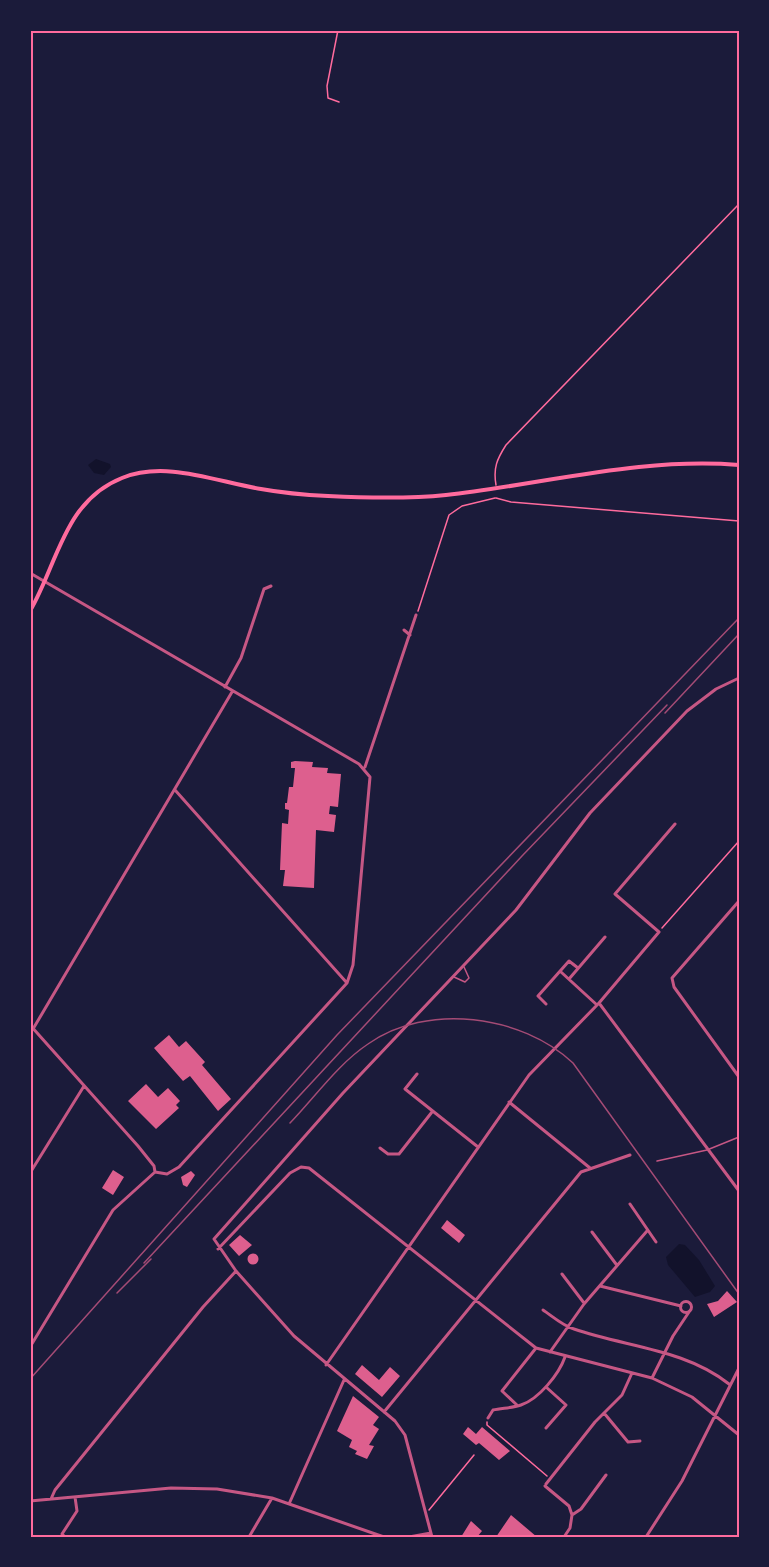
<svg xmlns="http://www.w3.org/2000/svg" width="769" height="1567" font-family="'Fira Sans Condensed',sans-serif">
	<rect width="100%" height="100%" fill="#1b1b3a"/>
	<path fill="#12122b" d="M 96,459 L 110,464 L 111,467 L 104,475 L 94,473 L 88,465 Z
		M 679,1244 L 685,1245 L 699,1260 L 715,1286 L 710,1292 L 695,1297 L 668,1265 L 666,1257 Z"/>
	<path fill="#dd5f8e" d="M 295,761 L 313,762 L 312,767 L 328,768 L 327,773 L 341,774 L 338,807 L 330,806 L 329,814 L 336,815 L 334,832 L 316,830 L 314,888 L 283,886 L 285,870 L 280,870 L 282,823 L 288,824 L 289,810 L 285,809 L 285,803 L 287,803 L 289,787 L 293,787 L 295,768 L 291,768 L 291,762 Z
		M 169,1035 L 179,1047 L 186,1041 L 205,1062 L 202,1065 L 231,1099 L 218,1111 L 190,1076 L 183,1081 L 154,1048 Z
		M 146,1084 L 158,1097 L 168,1088 L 180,1101 L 176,1105 L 179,1108 L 156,1129 L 128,1101 Z
		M 113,1170 L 124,1177 L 113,1195 L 102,1188 Z
		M 191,1171 L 195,1175 L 187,1187 L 183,1185 L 181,1177 Z
		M 447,1220 L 465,1235 L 459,1243 L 441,1228 Z
		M 240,1235 L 252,1245 L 239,1256 L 229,1245 Z
		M247.5 1259a5.5 5.5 0 1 1 11 0a5.5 5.5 0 1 1-11 0Z
		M 727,1291 L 737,1302 L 714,1317 L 707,1304 L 718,1301 Z
		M 362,1365 L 379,1380 L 390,1367 L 400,1376 L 382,1397 L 355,1374 Z
		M 353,1396 L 379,1417 L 373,1425 L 379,1429 L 369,1445 L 374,1446 L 367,1459 L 355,1454 L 357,1451 L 349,1447 L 352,1440 L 337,1431 Z
		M 468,1427 L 476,1434 L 482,1427 L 510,1451 L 499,1460 L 479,1443 L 476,1445 L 463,1434 Z
		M 511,1515 L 537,1537 L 496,1537 Z
		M 471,1521 L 482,1531 L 477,1537 L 461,1537 Z"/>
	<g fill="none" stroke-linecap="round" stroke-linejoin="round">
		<path stroke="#ff6b9d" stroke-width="1.5" d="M 338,30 L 327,86 L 328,98 L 339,102
			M 496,485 C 493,468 497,459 506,445 L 739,204
			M 496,498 L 511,502 L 739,521
			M 418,611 L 449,515 L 462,506 L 495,498
			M 662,928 L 739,841
			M 487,1422 L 487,1425 L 547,1476
			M 429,1510 L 474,1455"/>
		<path stroke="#c65784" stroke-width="1.5" d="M 454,977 L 465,982 L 469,978 L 464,967
			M 657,1161 L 707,1150 L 739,1137"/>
		<path stroke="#c65784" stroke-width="3" d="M 30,573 L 359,764 L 370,777 L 353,965 L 347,983 L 179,1167 L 167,1174 L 155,1172
			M 404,630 L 410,635
			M 225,687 L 241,658 L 264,589 L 271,586
			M 365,767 L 416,615
			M 175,790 L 347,983
			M 739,901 L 672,978 L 674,987 L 739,1077
			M 561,972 L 597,1005
			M 569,979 L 605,937
			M 599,1003 L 739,1191
			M 546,1004 L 538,996 L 569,961 L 578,968
			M 30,1025 L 138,1146 L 154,1166 L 155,1172
			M 33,1029 L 232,692
			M 417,1074 L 405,1089 L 478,1147
			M 509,1102 L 590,1168
			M 380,1148 L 388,1154 L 399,1154 L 432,1112
			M 30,1173 L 84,1086
			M 630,1204 L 656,1242
			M 592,1232 L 616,1264
			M 218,1249 L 290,1173 L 301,1167 L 309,1168 L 536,1348 L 652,1378 L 692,1397 L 739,1435
			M 562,1274 L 584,1303
			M 600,1286 L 681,1306
			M680.5 1307a5.5 5.5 0 1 1 11 0a5.5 5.5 0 1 1-11 0Z
			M 543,1310 C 552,1316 563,1326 574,1329 C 626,1347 685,1349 729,1384
			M 30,1347 L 113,1210 L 155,1172
			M 550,1352 L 584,1304 L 647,1231
			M 326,1365 L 529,1075 L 599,1003 L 659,932 L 615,894 L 675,824
			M 652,1378 L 673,1336 L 689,1312
			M 518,1406 L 502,1391 L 536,1348
			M 384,1412 L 581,1172 L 630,1155
			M 604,1413 L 628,1442 L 640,1441
			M 488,1418 L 493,1410 C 502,1408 512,1408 521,1405 C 539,1399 559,1374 565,1357
			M 546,1428 L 566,1405 L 546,1387
			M 546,1484 L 595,1422 L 622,1395 L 632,1373
			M 545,1486 L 569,1506 L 572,1515 L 581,1509 L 606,1475
			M 51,1499 L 55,1490 L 203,1307 L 236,1271
			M 30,1501 L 171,1488 L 217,1489 L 272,1498 L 384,1537
			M 289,1504 L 344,1380
			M 65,1537 L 62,1534 L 77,1511 L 75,1497
			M 249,1537 L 272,1498
			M 409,1537 L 431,1533
			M 432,1537 L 405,1435 L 395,1421 L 294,1336 L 236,1271 L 214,1239 L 343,1093 L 516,910 L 590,813 L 687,711 L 716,689 L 739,678
			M 564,1537 L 570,1528 L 572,1515
			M 646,1537 L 682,1481 L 739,1368"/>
		<path stroke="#ff6b9d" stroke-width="4" d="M 30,611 C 58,563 64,501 122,478 C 166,460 217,482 261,489 C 283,493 306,495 328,496 C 368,498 407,499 446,495 C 545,484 640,457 739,465"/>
		<path stroke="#a44b75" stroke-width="1.5" d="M 665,713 L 739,634
			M 290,1123 C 315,1097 338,1064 368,1044 C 427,1002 522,1015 573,1063 L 739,1294
			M 144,1263 L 522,856 L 667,705
			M 117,1293 L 151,1259
			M 30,1379 L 337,1035 L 739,618"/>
	</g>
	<rect width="769" height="1567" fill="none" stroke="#1b1b3a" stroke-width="63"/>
	<rect x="32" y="32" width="706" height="1504" fill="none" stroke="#ff6b9d" stroke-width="2"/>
</svg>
